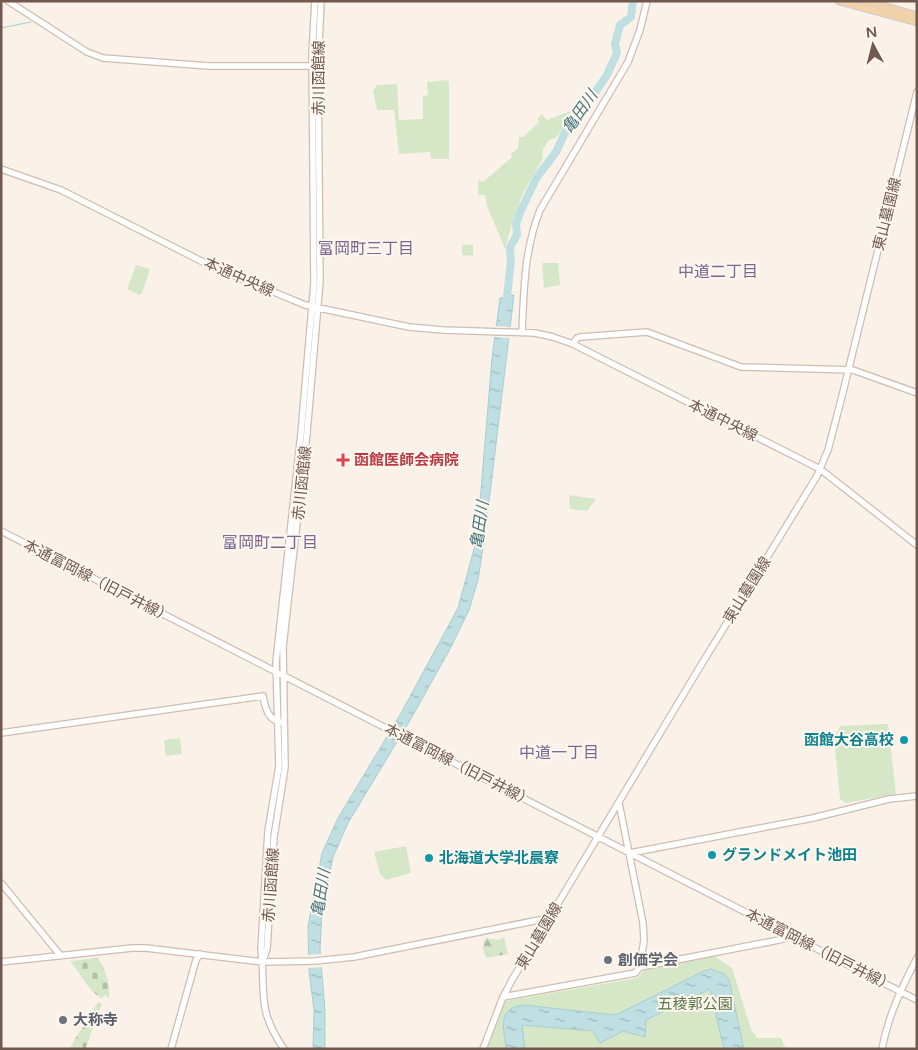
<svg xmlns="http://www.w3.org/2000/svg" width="918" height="1050" font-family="'Varela Round','Noto Sans JP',sans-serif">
	<defs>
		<pattern id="grass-dots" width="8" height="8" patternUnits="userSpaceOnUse" patternTransform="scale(1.25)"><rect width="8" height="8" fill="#d6e7c8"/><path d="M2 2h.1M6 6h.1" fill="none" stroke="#b2bea5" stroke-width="1.8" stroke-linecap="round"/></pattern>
		<pattern id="forest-firs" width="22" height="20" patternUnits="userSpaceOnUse" patternTransform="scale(1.25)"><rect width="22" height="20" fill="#d6e7c8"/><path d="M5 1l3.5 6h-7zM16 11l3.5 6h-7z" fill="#b2bea5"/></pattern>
		<pattern id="cemetery-stones" width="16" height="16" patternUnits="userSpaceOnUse" patternTransform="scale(1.25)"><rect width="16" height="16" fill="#d6e7c8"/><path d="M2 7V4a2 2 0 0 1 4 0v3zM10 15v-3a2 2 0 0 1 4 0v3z" fill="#b2bea5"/></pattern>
		<pattern id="water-ripples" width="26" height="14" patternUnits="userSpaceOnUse" patternTransform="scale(1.25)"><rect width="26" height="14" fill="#bfdfe2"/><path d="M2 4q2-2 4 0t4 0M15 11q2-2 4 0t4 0" fill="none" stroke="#a0b8ba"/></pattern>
	</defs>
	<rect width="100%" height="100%" fill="#faf2e9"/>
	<path fill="url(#grass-dots)" d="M 457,857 L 458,864 L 444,866 L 443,859 Z"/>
	<path fill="url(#forest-firs)" d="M 504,937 L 508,954 L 486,958 L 483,948 L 485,938 L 499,940 Z"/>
	<path fill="url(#cemetery-stones)" d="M 98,958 C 106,971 110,982 109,998 L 104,995 L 102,999 L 92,991 L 70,961 Z
		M 98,1002 L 102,1004 L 86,1047 L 88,1049 L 69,1049 Z"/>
	<path fill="#d6e7c8" d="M 447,80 L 449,82 L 449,159 L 431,159 L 430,152 L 399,154 L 394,110 L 377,110 L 373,91 L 377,85 L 397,84 L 399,120 L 423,119 L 423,96 L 428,95 L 427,82 Z
		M 576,109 L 556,138 L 549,140 L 543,149 L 542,160 L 523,193 L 513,220 L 505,249 L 487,206 L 485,195 L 478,195 L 478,180 L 483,182 L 512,157 L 511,154 L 518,148 L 519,137 L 523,137 L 539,122 L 537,119 L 542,114 L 547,120 Z
		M 462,245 L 473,245 L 473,256 L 462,255 Z
		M 542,263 L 558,263 L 560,285 L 544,288 Z
		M 136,265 L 150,269 L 142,293 L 139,295 L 127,289 Z
		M 569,495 L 596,499 L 587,511 L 570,509 Z
		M 888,724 L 896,794 L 846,803 L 840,799 L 834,738 L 840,726 Z
		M 180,738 L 182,754 L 166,756 L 164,740 Z
		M 406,846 L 411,873 L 386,880 L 380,874 L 374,852 Z
		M 714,956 L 732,968 L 751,1029 L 757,1038 L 781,1038 L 786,1049 L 487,1049 L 505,1001 L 637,978 L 646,968 Z"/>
	<path fill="url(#water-ripples)" stroke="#a6ced3" d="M 514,295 L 485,535 L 478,580 L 469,610 L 451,647 L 412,717 L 348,823 L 333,857 L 322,910 L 320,950 L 325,1010 L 325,1049 L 313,1049 L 314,1010 L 309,971 L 308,926 L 322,853 L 338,818 L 400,715 L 458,608 L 477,538 L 492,358 L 500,298 Z
		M 711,969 L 724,974 L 729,980 L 744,1049 L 724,1049 L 710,989 L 646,1020 L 645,1037 L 623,1031 L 600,1043 L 593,1031 L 522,1025 L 525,1049 L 506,1049 C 504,1029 496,1008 524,1005 L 614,1015 L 620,1013 L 704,971 Z"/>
	<path fill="#faf2e9" d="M 494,326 L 512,327 L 511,338 L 492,337 Z
		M 392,724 L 406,732 L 401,742 L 386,734 Z
		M 323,954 L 324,967 L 306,968 L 306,955 Z"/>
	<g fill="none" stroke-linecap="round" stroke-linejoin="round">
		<path stroke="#a6ced3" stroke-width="1" d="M 1,28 L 31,22"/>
		<path stroke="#bfdfe2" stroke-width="8" d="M 506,306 L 511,260 L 510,247 L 517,235 L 516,224 L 521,210 L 537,177 L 556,152 L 569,124 L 576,113 L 583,108 L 592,97 L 607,75 L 617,53 L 615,44 L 620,25 L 631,17 L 633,1"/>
		<g stroke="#d0bcb0" stroke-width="8">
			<path id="secondary" d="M 8,1 L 87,52 L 103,58 L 209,66 L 314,66
				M 1,169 L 61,190 L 209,265 L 305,305 L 409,327 L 443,330 L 535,333 L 553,337 L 573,344 L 820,469 L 917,545
				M 522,333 C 524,289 524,251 540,210 L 628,62 L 640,30 L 647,1
				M 573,344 L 577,338 L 580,337 L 647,332 L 741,367 L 853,370 L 917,393
				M 1,531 L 917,1000
				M 1,733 L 263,696 C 265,707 268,720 280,722
				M 630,853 L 813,818 L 889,799 L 917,796
				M 1,883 L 61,956
				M 263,960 L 267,949 L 274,837 L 285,767 L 283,647 L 307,433 L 320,281 L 318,66 L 321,1
				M 1,962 L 132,948 L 146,948 L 263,962 L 315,961 L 354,957 L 549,918
				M 640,967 L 779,940 L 786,938 L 789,934
				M 503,997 L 635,973 L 640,967 L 644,940 L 643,923 L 619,803
				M 171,1049 L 196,960 L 200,954
				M 284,1049 C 256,1009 266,992 261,949 L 268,831 L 279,766 L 276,662 L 301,433 L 314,283 L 312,54 L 315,1
				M 483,1049 L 503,997 L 512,980 L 698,670 L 817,476 L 828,450 L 840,404 L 917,92
				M 882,1049 C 888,1016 902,987 917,958"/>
		</g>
		<g stroke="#d5cdca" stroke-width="9">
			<path id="primary" d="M 839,1 L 917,22
				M 866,1 L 917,16"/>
		</g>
		<use href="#secondary" stroke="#fff" stroke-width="5.5"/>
		<use href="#primary" stroke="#f2d2a8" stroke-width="6"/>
	</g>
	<path fill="#e0444e" stroke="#fdf7ef" stroke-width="2" d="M340.5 452.5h5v5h5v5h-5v5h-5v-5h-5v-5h5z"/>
	<g fill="#0f9aa8" stroke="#fdf7ef" stroke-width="2">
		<circle cx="904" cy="740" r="5"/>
		<circle cx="712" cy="855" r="5"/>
		<circle cx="429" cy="858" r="5"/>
	</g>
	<g fill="#6b7280" stroke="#fdf7ef" stroke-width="2">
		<circle cx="608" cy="960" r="5"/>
		<circle cx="63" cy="1020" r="5"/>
	</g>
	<g text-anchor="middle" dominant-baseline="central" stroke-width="4" stroke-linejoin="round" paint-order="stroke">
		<g font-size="15" fill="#72594f" stroke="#fdf7ef">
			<text transform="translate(319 78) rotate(-90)">赤川函館線</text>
			<text transform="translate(887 214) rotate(-76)">東山墓園線</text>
			<text transform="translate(239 277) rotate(24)">本通中央線</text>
			<text transform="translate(723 420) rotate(27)">本通中央線</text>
			<text transform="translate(302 483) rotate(-84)">赤川函館線</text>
			<text transform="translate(98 581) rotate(27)">本通富岡線（旧戸井線）</text>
			<text transform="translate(747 590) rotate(-58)">東山墓園線</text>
			<text transform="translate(459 765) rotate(27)">本通富岡線（旧戸井線）</text>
			<text transform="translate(271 885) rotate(-86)">赤川函館線</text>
			<text transform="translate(539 936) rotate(-59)">東山墓園線</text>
			<text transform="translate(820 950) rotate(27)">本通富岡線（旧戸井線）</text>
		</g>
		<g font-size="15" font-weight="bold" fill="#be3a42" stroke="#fdf7ef" text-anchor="start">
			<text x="354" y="460">函館医師会病院</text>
		</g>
		<g font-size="15" font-weight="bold" fill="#0d838f" stroke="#fdf7ef" text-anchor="start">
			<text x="894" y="740" text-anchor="end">函館大谷高校</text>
			<text x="722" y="855">グランドメイト池田</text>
			<text x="439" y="858">北海道大学北晨寮</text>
		</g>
		<g font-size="15" font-weight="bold" fill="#5b616d" stroke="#fdf7ef" text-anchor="start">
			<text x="618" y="960">創価学会</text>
			<text x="73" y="1020">大称寺</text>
		</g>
		<g font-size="15" fill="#587748" stroke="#fdf7ef">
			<text x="695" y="1004">五稜郭公園</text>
		</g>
		<g font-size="16" font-style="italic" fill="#47777c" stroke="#fdf7ef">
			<text transform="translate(580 112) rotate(-55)">亀田川</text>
			<text transform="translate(480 525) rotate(-82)">亀田川</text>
			<text transform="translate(321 893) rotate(-81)">亀田川</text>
		</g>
		<g font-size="16" fill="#7e668e" stroke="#fdf7ef">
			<text x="366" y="249">富岡町三丁目</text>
			<text x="718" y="272">中道二丁目</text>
			<text x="270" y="543">富岡町二丁目</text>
			<text x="559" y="753">中道一丁目</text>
		</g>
	</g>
	<rect width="918" height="1050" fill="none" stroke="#72594f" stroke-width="5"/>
	<g transform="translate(873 45) rotate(353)" stroke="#fdf7ef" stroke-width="4" paint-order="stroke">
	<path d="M0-4L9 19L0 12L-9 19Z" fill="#72594f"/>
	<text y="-8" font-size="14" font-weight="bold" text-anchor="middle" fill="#72594f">N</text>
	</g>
</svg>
